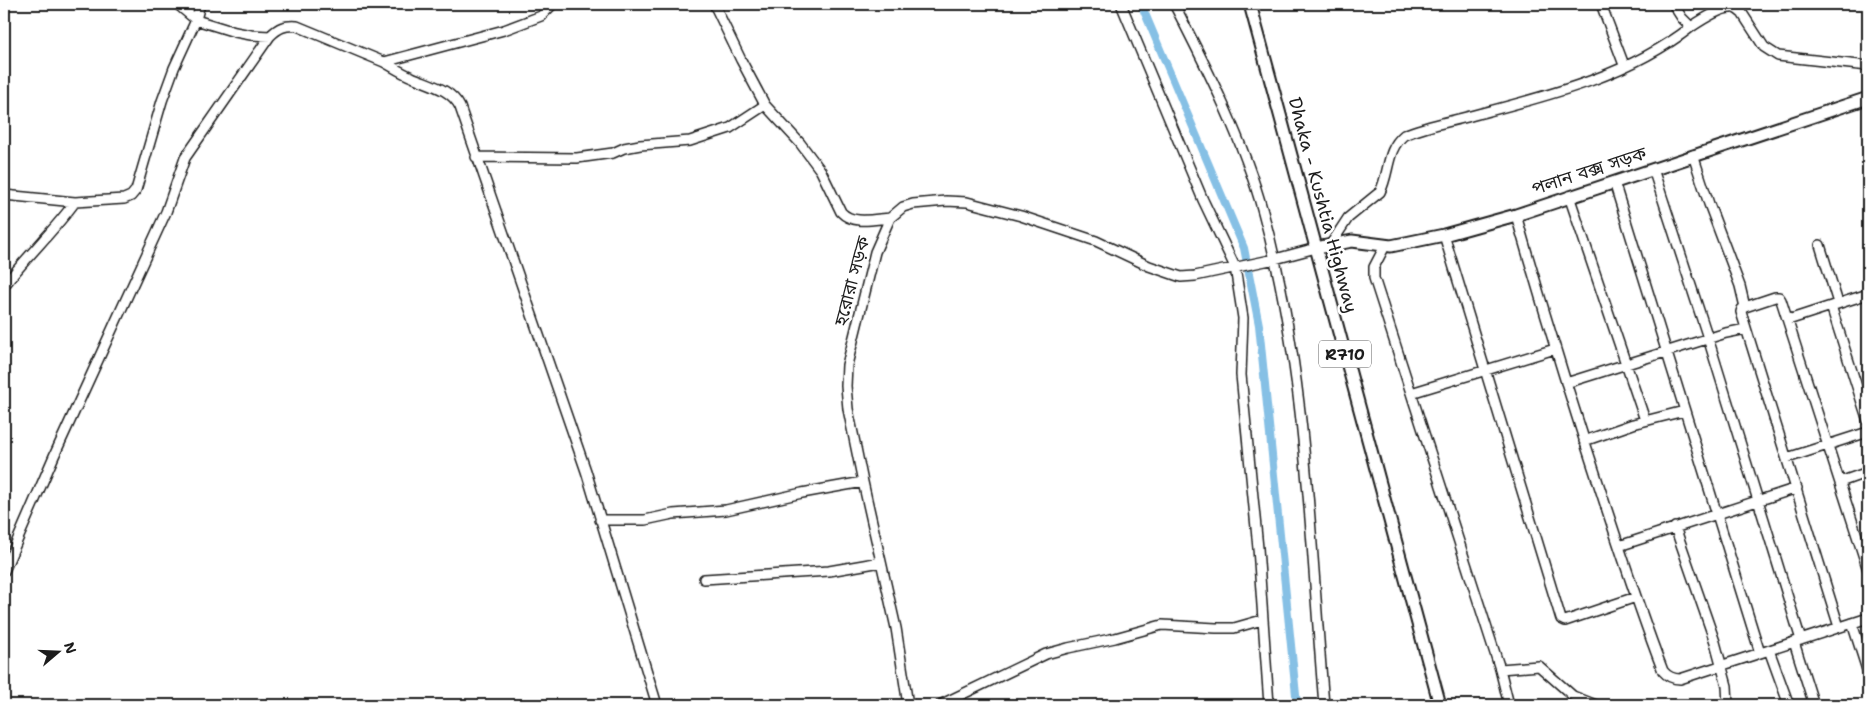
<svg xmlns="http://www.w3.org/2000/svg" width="1872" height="709" font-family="'Shantell Sans','Noto Sans Bengali',sans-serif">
	<rect width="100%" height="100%" fill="#fff"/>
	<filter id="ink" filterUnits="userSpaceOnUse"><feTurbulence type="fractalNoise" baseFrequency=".02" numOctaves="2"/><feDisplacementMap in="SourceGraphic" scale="10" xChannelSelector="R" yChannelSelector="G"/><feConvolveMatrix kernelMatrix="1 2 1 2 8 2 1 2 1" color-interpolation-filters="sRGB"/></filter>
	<g filter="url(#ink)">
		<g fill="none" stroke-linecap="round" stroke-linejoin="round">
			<path stroke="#86c0e5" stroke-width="8" d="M 1141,4 L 1244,248 L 1259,325 L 1297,705"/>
			<g stroke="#1c1c1c" stroke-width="12">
				<path id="minor" d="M 177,4 L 196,20 L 235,32 L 251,35 L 270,36
					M 714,4 L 741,60 L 765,105 L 800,143 L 821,171 L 841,212 C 853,225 874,219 890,218
					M 1121,4 L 1203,200 L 1235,267 L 1243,318 L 1241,375 L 1258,548 L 1269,705
					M 1174,4 C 1208,70 1243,139 1263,212 C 1307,372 1310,540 1324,705
					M 1601,4 L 1624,65
					M 1673,4 L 1682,18 L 1691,27 C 1700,21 1720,8 1731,8 C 1735,7 1739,11 1742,13 L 1764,47 L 1778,56 L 1868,66
					M 384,62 C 393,67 402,73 412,77 C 430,85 451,89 460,107 L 586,471 L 657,705
					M 1693,155 L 1709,204 L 1740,286 L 1745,307
					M 476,157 L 577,158 L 613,153 L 624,148 L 640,145 L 690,141 L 730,128 L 765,105
					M 1653,169 L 1708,338 L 1801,640
					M 1614,182 L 1760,653
					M 4,195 L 75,202 L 124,199 L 131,196 L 136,190 L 162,101 L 174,68 L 196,20 L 200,4
					M 1569,196 L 1645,420
					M 1516,215 C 1544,313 1574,410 1606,507 C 1624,562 1642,617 1663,671 C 1668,677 1673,679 1680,679 L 1868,618
					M 1444,235 L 1561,619 L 1565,621 L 1636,597
					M 1331,244 L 1348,218 L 1380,192 C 1390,172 1386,150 1404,135 C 1427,125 1454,121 1478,114 C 1551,95 1630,75 1691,27
					M 1820,245 L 1838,303
					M 1385,246 L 1374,267 L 1374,278 L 1500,669 L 1509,705
					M 4,286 C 26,257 53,232 75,202
					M 1831,306 L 1868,421
					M 1788,320 L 1868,294
					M 1566,383 L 1726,333 L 1746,329
					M 1411,393 L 1555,349
					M 1584,441 L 1633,424 L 1684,411
					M 1787,458 L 1868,432
					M 1840,482 L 1868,472
					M 600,520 L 645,520 L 673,514 L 726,510 L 802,493 L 863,482
					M 1675,527 L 1715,642 L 1727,686 L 1728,705
					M 1619,546 L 1797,488
					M 4,571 L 54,456 L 166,212 L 185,158 L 270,36 C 279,27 285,25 297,26 L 384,62 L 504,30 L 541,16 L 553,4
					M 704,579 L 829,571 L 881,562
					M 1852,623 L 1868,673
					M 1839,627 L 1741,312 L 1742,309 L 1745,307 L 1775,297 L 1779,297 L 1781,300 L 1868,570
					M 1794,642 L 1814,705
					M 1769,650 L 1789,705
					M 1500,669 L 1539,666 L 1573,696 L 1596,705
					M 908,705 L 896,628 L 863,482 L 848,409 L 846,386 L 847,365 L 875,252 L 890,218 L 903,207 L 913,204 L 946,201 L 967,202 L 1021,216 L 1096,241 L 1149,266 L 1181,277 L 1195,276 L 1275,259 L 1316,248
					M 940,705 L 1046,654 L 1068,648 L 1115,638 L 1162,625 L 1216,628 L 1234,628 L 1262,620"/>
			</g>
			<g stroke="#1c1c1c" stroke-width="15">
				<path id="major" d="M 1250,4 L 1440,705
					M 1316,248 L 1352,241 L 1391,246 L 1444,235 L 1516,215 L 1868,98"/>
			</g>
			<use href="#minor" stroke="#fff" stroke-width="9"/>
			<use href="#major" stroke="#fff" stroke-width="11"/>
		</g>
	</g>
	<g text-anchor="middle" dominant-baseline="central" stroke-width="5" stroke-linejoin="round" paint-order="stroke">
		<rect fill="#fff" stroke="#606060" stroke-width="1" x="1319" y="340.5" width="52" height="27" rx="4"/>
		<g font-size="16" font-weight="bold" fill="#1c1c1c">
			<text x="1345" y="354">R710</text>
		</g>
		<g font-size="18" fill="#1c1c1c" stroke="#fff">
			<text transform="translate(1589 171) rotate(-18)">পলান বক্স সড়ক</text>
			<text transform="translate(1323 205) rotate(75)">Dhaka - Kushtia Highway</text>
			<text transform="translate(852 281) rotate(-75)">হরোরা সড়ক</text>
		</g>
	</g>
	<rect width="1872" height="709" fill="none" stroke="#fff" stroke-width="20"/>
	<rect x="10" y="10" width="1852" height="689" fill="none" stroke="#1c1c1c" stroke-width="2" filter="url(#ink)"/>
	<g transform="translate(58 652) rotate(71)" stroke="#ffffff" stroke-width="4" paint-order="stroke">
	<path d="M0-4L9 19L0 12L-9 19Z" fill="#1c1c1c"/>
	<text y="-8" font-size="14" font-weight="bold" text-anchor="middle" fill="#1c1c1c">N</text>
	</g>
</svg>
